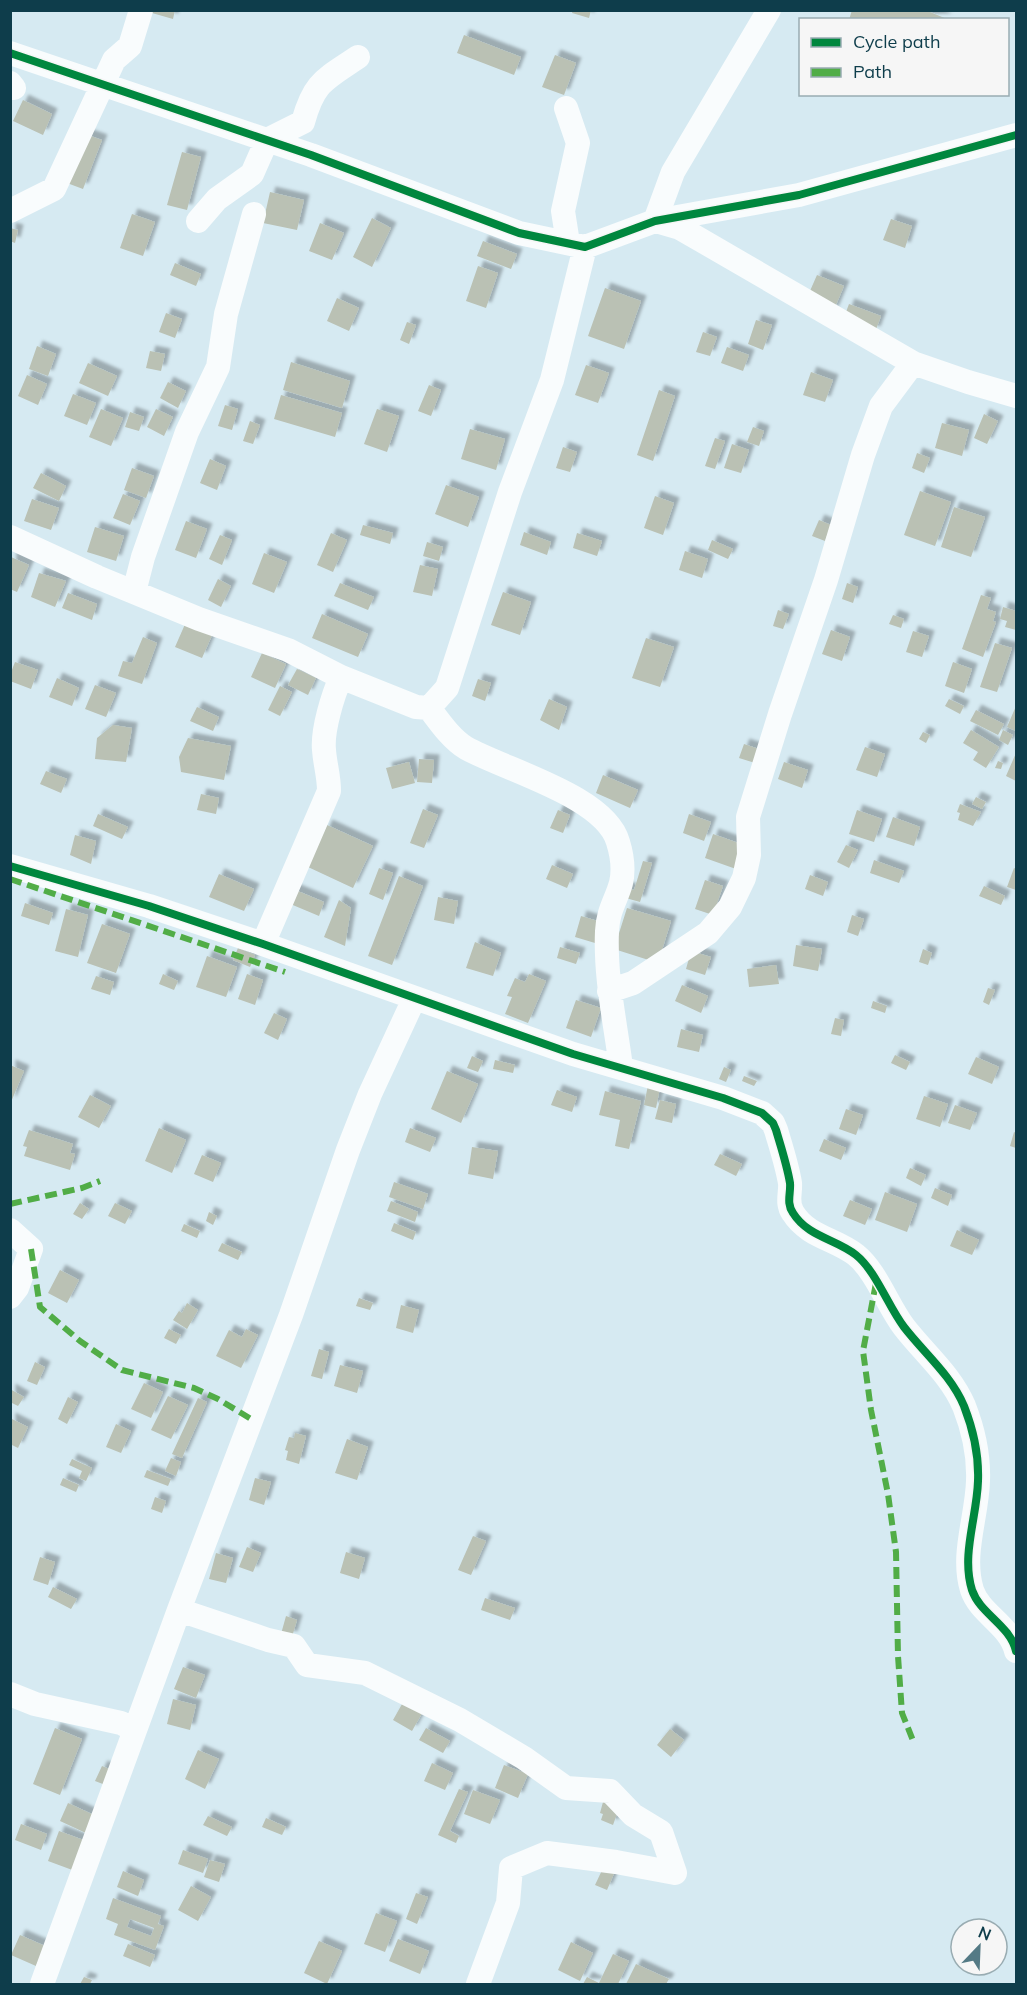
<svg xmlns="http://www.w3.org/2000/svg" width="1027" height="1995" font-family="Mulish,sans-serif">
	<defs>
		<filter id="shadow"><feDropShadow dx="5.5" dy="-5.5" stdDeviation="1.5" flood-color="#0004"/></filter>
	</defs>
	<rect width="100%" height="100%" fill="#d6eaf2"/>
	<path fill="#bac1b4" fill-rule="evenodd" filter="url(#shadow)" d="M 153,10 L 175,10 L 173,19 L 152,13 Z
		M 573,10 L 591,10 L 589,18 L 572,13 Z
		M 852,10 L 925,10 L 947,19 L 849,20 Z
		M 464,35 L 521,57 L 514,75 L 457,53 Z
		M 555,55 L 576,63 L 564,95 L 542,87 Z
		M 23,100 L 52,114 L 43,135 L 13,121 Z
		M 85,134 L 102,140 L 83,189 L 67,183 Z
		M 182,152 L 201,157 L 187,210 L 167,205 Z
		M 270,192 L 304,200 L 297,230 L 263,223 Z
		M 132,214 L 155,222 L 143,256 L 120,248 Z
		M 372,218 L 391,228 L 372,267 L 353,257 Z
		M 891,219 L 912,226 L 905,248 L 883,240 Z
		M 320,223 L 344,233 L 332,260 L 309,251 Z
		M 10,228 L 18,230 L 15,243 L 10,241 Z
		M 483,241 L 517,254 L 511,269 L 477,256 Z
		M 175,263 L 201,274 L 196,286 L 170,275 Z
		M 478,266 L 498,273 L 486,308 L 466,301 Z
		M 817,275 L 844,286 L 833,312 L 806,300 Z
		M 605,288 L 641,301 L 624,349 L 588,336 Z
		M 337,298 L 359,308 L 349,331 L 327,321 Z
		M 849,304 L 881,316 L 875,332 L 843,320 Z
		M 166,313 L 182,319 L 175,338 L 159,332 Z
		M 756,320 L 772,325 L 763,350 L 748,344 Z
		M 407,322 L 416,325 L 409,344 L 400,340 Z
		M 703,332 L 717,337 L 710,356 L 696,352 Z
		M 37,346 L 56,354 L 48,376 L 29,369 Z
		M 727,347 L 749,355 L 743,371 L 721,363 Z
		M 150,351 L 165,354 L 161,371 L 146,368 Z
		M 291,362 L 350,381 L 342,408 L 283,390 Z
		M 88,363 L 117,376 L 108,396 L 79,383 Z
		M 586,365 L 609,373 L 598,403 L 575,395 Z
		M 811,372 L 833,380 L 825,402 L 803,395 Z
		M 27,375 L 47,384 L 38,405 L 18,396 Z
		M 168,382 L 186,391 L 178,408 L 160,398 Z
		M 429,385 L 441,390 L 431,416 L 418,411 Z
		M 659,390 L 675,396 L 653,461 L 637,455 Z
		M 73,394 L 96,403 L 87,425 L 64,416 Z
		M 281,395 L 342,413 L 335,437 L 274,419 Z
		M 225,405 L 238,409 L 232,430 L 218,426 Z
		M 101,409 L 123,418 L 111,446 L 89,437 Z
		M 156,409 L 173,417 L 164,436 L 147,427 Z
		M 377,409 L 399,416 L 387,452 L 364,444 Z
		M 130,412 L 144,417 L 139,431 L 125,427 Z
		M 984,414 L 998,421 L 987,444 L 974,438 Z
		M 250,421 L 260,425 L 253,444 L 243,441 Z
		M 942,423 L 969,430 L 962,456 L 935,448 Z
		M 753,427 L 764,431 L 759,446 L 747,442 Z
		M 470,429 L 505,439 L 496,470 L 461,459 Z
		M 715,438 L 725,441 L 715,469 L 705,466 Z
		M 732,444 L 749,450 L 741,473 L 724,468 Z
		M 563,447 L 577,452 L 570,472 L 556,468 Z
		M 917,453 L 930,458 L 924,473 L 912,468 Z
		M 210,459 L 226,466 L 217,490 L 200,483 Z
		M 132,468 L 154,476 L 146,498 L 124,490 Z
		M 41,473 L 66,486 L 59,501 L 33,488 Z
		M 446,485 L 479,497 L 468,527 L 435,514 Z
		M 920,491 L 951,502 L 935,546 L 904,535 Z
		M 123,494 L 140,501 L 130,525 L 113,518 Z
		M 655,496 L 674,503 L 663,535 L 644,528 Z
		M 32,499 L 59,508 L 51,530 L 24,521 Z
		M 954,507 L 985,517 L 971,557 L 941,547 Z
		M 819,520 L 831,525 L 825,541 L 812,536 Z
		M 186,521 L 207,529 L 196,558 L 175,550 Z
		M 363,525 L 393,533 L 390,544 L 360,535 Z
		M 95,527 L 124,536 L 116,561 L 87,552 Z
		M 524,532 L 551,542 L 547,555 L 520,545 Z
		M 331,533 L 347,540 L 333,572 L 317,565 Z
		M 577,533 L 602,541 L 597,556 L 573,548 Z
		M 220,535 L 232,540 L 222,565 L 209,559 Z
		M 712,540 L 733,549 L 728,559 L 708,550 Z
		M 427,542 L 443,547 L 439,561 L 423,556 Z
		M 685,551 L 708,559 L 702,578 L 679,570 Z
		M 264,553 L 287,562 L 274,593 L 252,584 Z
		M 11,557 L 29,565 L 17,592 L 10,589 Z
		M 420,565 L 438,569 L 432,596 L 413,592 Z
		M 39,573 L 66,581 L 55,607 L 31,597 Z
		M 218,579 L 231,586 L 221,607 L 208,600 Z
		M 340,583 L 374,597 L 368,610 L 334,596 Z
		M 847,583 L 858,587 L 853,603 L 842,599 Z
		M 503,592 L 531,602 L 520,635 L 491,625 Z
		M 68,593 L 97,604 L 92,620 L 62,608 Z
		M 981,595 L 991,598 L 987,609 L 996,612 L 993,621 L 996,622 L 983,657 L 962,649 Z
		M 1003,607 L 1016,611 L 1016,630 L 1005,627 L 1007,621 L 1000,619 Z
		M 778,610 L 789,614 L 783,629 L 773,626 Z
		M 322,614 L 368,634 L 358,657 L 312,638 Z
		M 893,615 L 904,619 L 901,628 L 889,624 Z
		M 186,622 L 213,633 L 202,658 L 175,647 Z
		M 831,630 L 850,637 L 842,661 L 822,654 Z
		M 913,631 L 929,636 L 922,657 L 906,652 Z
		M 143,637 L 157,643 L 142,684 L 118,676 L 123,661 L 132,663 Z
		M 646,638 L 674,647 L 660,687 L 632,678 Z
		M 995,643 L 1012,648 L 997,692 L 980,687 Z
		M 262,653 L 286,664 L 275,688 L 251,677 Z
		M 15,662 L 38,670 L 31,689 L 10,681 L 10,675 Z
		M 953,662 L 972,669 L 964,693 L 945,686 Z
		M 297,669 L 316,678 L 308,695 L 288,685 Z
		M 57,678 L 79,688 L 72,706 L 49,697 Z
		M 478,679 L 491,683 L 485,701 L 472,696 Z
		M 95,685 L 116,693 L 106,717 L 85,709 Z
		M 280,686 L 292,692 L 280,716 L 268,710 Z
		M 549,699 L 567,707 L 559,730 L 540,720 Z
		M 949,699 L 964,706 L 960,714 L 945,706 Z
		M 1016,706 L 1016,731 L 1007,727 Z
		M 197,707 L 219,717 L 213,731 L 190,721 Z
		M 976,710 L 1004,724 L 998,735 L 970,721 Z
		M 113,725 L 132,728 L 126,762 L 95,759 L 97,738 Z
		M 971,730 L 999,747 L 986,768 L 973,760 L 978,752 L 963,743 Z
		M 1003,730 L 1013,735 L 1008,745 L 999,740 Z
		M 923,732 L 930,735 L 926,743 L 919,739 Z
		M 188,738 L 231,746 L 224,780 L 181,772 L 179,757 Z
		M 744,744 L 759,749 L 755,763 L 739,758 Z
		M 865,747 L 885,754 L 877,777 L 856,770 Z
		M 1016,753 L 1016,781 L 1006,776 Z
		M 419,759 L 434,760 L 432,783 L 417,782 Z
		M 998,761 L 1003,763 L 1001,769 L 995,768 Z
		M 409,762 L 415,783 L 392,789 L 386,768 Z
		M 784,762 L 808,770 L 802,788 L 778,779 Z
		M 46,771 L 67,779 L 61,793 L 40,784 Z
		M 603,775 L 638,790 L 630,808 L 596,793 Z
		M 201,794 L 219,798 L 216,814 L 197,810 Z
		M 976,797 L 986,802 L 982,809 L 972,804 Z
		M 960,804 L 981,812 L 973,826 L 958,820 L 960,813 L 957,812 Z
		M 423,809 L 438,815 L 424,848 L 410,843 Z
		M 558,810 L 570,815 L 563,833 L 550,828 Z
		M 857,810 L 882,819 L 874,842 L 849,834 Z
		M 98,814 L 128,827 L 122,839 L 93,826 Z
		M 689,814 L 711,822 L 704,841 L 683,833 Z
		M 893,817 L 920,827 L 914,846 L 886,837 Z
		M 327,825 L 373,846 L 353,888 L 308,867 Z
		M 713,834 L 744,845 L 736,869 L 705,858 Z
		M 75,835 L 96,841 L 91,864 L 70,855 Z
		M 846,845 L 858,850 L 849,868 L 837,862 Z
		M 874,860 L 904,871 L 899,883 L 870,873 Z
		M 643,861 L 652,863 L 640,902 L 622,897 L 625,887 L 634,890 Z
		M 552,865 L 573,874 L 567,888 L 546,879 Z
		M 379,868 L 393,873 L 383,900 L 369,894 Z
		M 1014,868 L 1016,869 L 1016,890 L 1007,887 Z
		M 219,874 L 254,889 L 244,911 L 209,897 Z
		M 810,875 L 828,882 L 823,896 L 805,889 Z
		M 399,876 L 423,886 L 392,965 L 368,956 Z
		M 705,880 L 723,886 L 713,915 L 695,909 Z
		M 984,886 L 1005,896 L 1001,905 L 979,896 Z
		M 293,889 L 324,902 L 319,916 L 288,903 Z
		M 438,897 L 458,901 L 454,924 L 434,920 Z
		M 339,900 L 351,908 L 345,946 L 324,937 Z
		M 25,903 L 53,913 L 49,925 L 21,916 Z
		M 627,908 L 671,921 L 658,963 L 614,949 Z
		M 66,909 L 88,915 L 78,957 L 55,951 Z
		M 852,915 L 864,919 L 858,936 L 847,932 Z
		M 581,916 L 601,922 L 595,943 L 575,937 Z
		M 102,924 L 130,934 L 116,973 L 87,963 Z
		M 475,942 L 501,953 L 493,976 L 466,968 Z
		M 796,945 L 822,949 L 818,971 L 793,966 Z
		M 560,947 L 580,953 L 576,964 L 557,958 Z
		M 238,948 L 255,955 L 250,967 L 233,960 Z
		M 923,949 L 932,953 L 928,965 L 919,962 Z
		M 691,951 L 711,957 L 705,975 L 686,969 Z
		M 207,956 L 237,967 L 226,997 L 196,987 Z
		M 776,965 L 779,984 L 749,987 L 747,969 Z
		M 163,974 L 178,981 L 174,990 L 159,984 Z
		M 247,974 L 263,980 L 255,1005 L 238,999 Z
		M 529,974 L 546,981 L 528,1023 L 505,1014 L 512,997 L 507,996 L 515,978 L 525,982 Z
		M 96,976 L 114,982 L 110,995 L 91,989 Z
		M 682,985 L 708,996 L 701,1013 L 675,1001 Z
		M 988,988 L 995,990 L 989,1005 L 983,1002 Z
		M 576,1000 L 601,1008 L 591,1037 L 566,1028 Z
		M 873,1001 L 887,1006 L 885,1013 L 871,1008 Z
		M 274,1013 L 287,1019 L 278,1040 L 264,1033 Z
		M 835,1018 L 844,1020 L 841,1036 L 831,1034 Z
		M 681,1029 L 703,1035 L 699,1052 L 677,1047 Z
		M 895,1055 L 910,1062 L 906,1070 L 891,1063 Z
		M 472,1056 L 483,1061 L 478,1072 L 467,1068 Z
		M 976,1057 L 999,1067 L 992,1084 L 968,1074 Z
		M 495,1060 L 515,1065 L 513,1073 L 493,1069 Z
		M 10,1065 L 24,1071 L 11,1102 L 10,1102 Z
		M 724,1067 L 731,1070 L 726,1082 L 719,1079 Z
		M 447,1071 L 478,1084 L 461,1123 L 431,1109 Z
		M 744,1076 L 757,1081 L 754,1086 L 742,1081 Z
		M 648,1085 L 660,1088 L 656,1108 L 644,1105 Z
		M 557,1090 L 577,1097 L 572,1112 L 551,1105 Z
		M 605,1091 L 641,1101 L 629,1149 L 615,1146 L 620,1120 L 599,1115 Z
		M 90,1095 L 111,1106 L 99,1128 L 78,1117 Z
		M 924,1096 L 948,1104 L 940,1127 L 916,1119 Z
		M 660,1100 L 676,1104 L 672,1123 L 655,1119 Z
		M 955,1105 L 977,1113 L 970,1130 L 948,1123 Z
		M 846,1109 L 863,1115 L 856,1135 L 839,1129 Z
		M 159,1128 L 186,1140 L 172,1173 L 145,1161 Z
		M 410,1128 L 436,1138 L 430,1152 L 405,1142 Z
		M 29,1130 L 73,1144 L 70,1153 L 75,1154 L 70,1170 L 24,1156 L 27,1147 L 23,1146 Z
		M 1014,1132 L 1016,1133 L 1016,1148 L 1010,1146 Z
		M 824,1139 L 846,1148 L 841,1160 L 819,1151 Z
		M 472,1147 L 498,1151 L 493,1179 L 468,1174 Z
		M 720,1154 L 742,1164 L 736,1176 L 714,1165 Z
		M 202,1155 L 221,1163 L 213,1182 L 194,1174 Z
		M 910,1168 L 926,1175 L 921,1186 L 906,1178 Z
		M 394,1182 L 428,1194 L 423,1209 L 389,1197 Z
		M 935,1188 L 952,1195 L 948,1206 L 931,1198 Z
		M 885,1192 L 917,1204 L 907,1232 L 875,1220 Z
		M 850,1200 L 872,1209 L 865,1225 L 843,1216 Z
		M 391,1201 L 418,1212 L 415,1222 L 387,1211 Z
		M 80,1203 L 89,1209 L 82,1219 L 73,1214 Z
		M 115,1203 L 132,1211 L 125,1224 L 108,1216 Z
		M 209,1212 L 217,1216 L 213,1225 L 206,1221 Z
		M 394,1223 L 416,1232 L 413,1240 L 391,1231 Z
		M 184,1224 L 200,1231 L 197,1238 L 181,1231 Z
		M 957,1230 L 979,1240 L 972,1255 L 950,1246 Z
		M 222,1243 L 242,1252 L 238,1260 L 218,1251 Z
		M 60,1270 L 79,1280 L 67,1303 L 48,1293 Z
		M 359,1298 L 373,1303 L 370,1310 L 356,1306 Z
		M 187,1303 L 198,1310 L 187,1329 L 173,1320 L 179,1311 L 182,1313 Z
		M 401,1305 L 419,1310 L 413,1333 L 396,1328 Z
		M 169,1329 L 181,1335 L 176,1344 L 164,1338 Z
		M 246,1329 L 258,1335 L 241,1368 L 216,1356 L 229,1330 L 242,1337 Z
		M 319,1349 L 329,1352 L 322,1379 L 311,1376 Z
		M 35,1362 L 45,1367 L 37,1385 L 27,1381 Z
		M 340,1365 L 363,1371 L 357,1393 L 334,1386 Z
		M 144,1383 L 163,1392 L 151,1418 L 131,1409 Z
		M 10,1389 L 24,1397 L 18,1406 L 10,1402 Z
		M 168,1396 L 188,1405 L 171,1439 L 151,1430 Z
		M 68,1397 L 78,1402 L 67,1424 L 58,1419 Z
		M 198,1398 L 207,1402 L 182,1458 L 172,1454 Z
		M 10,1418 L 28,1427 L 18,1448 L 10,1444 Z
		M 116,1424 L 131,1431 L 121,1453 L 106,1447 Z
		M 295,1433 L 306,1436 L 299,1464 L 286,1460 L 288,1451 L 285,1450 L 289,1437 L 294,1438 Z
		M 347,1439 L 368,1447 L 357,1480 L 335,1473 Z
		M 171,1458 L 181,1462 L 176,1476 L 165,1471 Z
		M 72,1459 L 92,1468 L 86,1481 L 79,1478 L 82,1471 L 69,1465 Z
		M 147,1470 L 171,1479 L 168,1486 L 144,1477 Z
		M 63,1478 L 79,1485 L 76,1492 L 60,1485 Z
		M 255,1478 L 271,1482 L 264,1505 L 249,1500 Z
		M 155,1497 L 166,1501 L 162,1513 L 151,1509 Z
		M 473,1536 L 486,1541 L 471,1575 L 458,1570 Z
		M 247,1547 L 261,1553 L 253,1572 L 239,1567 Z
		M 346,1552 L 365,1558 L 359,1579 L 340,1573 Z
		M 216,1553 L 233,1558 L 226,1583 L 209,1579 Z
		M 40,1557 L 55,1562 L 48,1585 L 33,1580 Z
		M 53,1587 L 77,1599 L 71,1609 L 48,1597 Z
		M 485,1598 L 515,1608 L 510,1620 L 481,1610 Z
		M 286,1616 L 297,1620 L 292,1637 L 281,1634 Z
		M 183,1667 L 205,1675 L 196,1698 L 174,1689 Z
		M 406,1697 L 425,1708 L 412,1731 L 393,1720 Z
		M 173,1699 L 196,1705 L 190,1730 L 167,1724 Z
		M 55,1728 L 82,1739 L 60,1795 L 33,1784 Z
		M 426,1728 L 450,1741 L 443,1753 L 419,1740 Z
		M 670,1729 L 684,1740 L 671,1757 L 657,1745 Z
		M 198,1750 L 219,1759 L 205,1789 L 185,1779 Z
		M 432,1763 L 453,1773 L 445,1790 L 424,1781 Z
		M 504,1765 L 528,1774 L 518,1798 L 495,1788 Z
		M 102,1766 L 114,1771 L 108,1786 L 95,1781 Z
		M 459,1789 L 468,1792 L 450,1831 L 459,1836 L 456,1843 L 438,1835 Z
		M 473,1790 L 500,1800 L 490,1824 L 464,1814 Z
		M 603,1802 L 619,1808 L 613,1825 L 601,1820 L 603,1814 L 600,1813 Z
		M 68,1803 L 96,1816 L 88,1834 L 60,1821 Z
		M 208,1816 L 232,1827 L 227,1836 L 203,1825 Z
		M 266,1818 L 286,1827 L 282,1835 L 262,1827 Z
		M 21,1824 L 47,1834 L 41,1850 L 15,1840 Z
		M 59,1831 L 86,1841 L 75,1871 L 48,1861 Z
		M 183,1850 L 208,1859 L 203,1873 L 178,1864 Z
		M 210,1860 L 225,1864 L 219,1882 L 204,1877 Z
		M 605,1864 L 616,1869 L 607,1890 L 595,1885 Z
		M 123,1871 L 144,1880 L 138,1896 L 117,1887 Z
		M 191,1886 L 211,1897 L 198,1921 L 178,1910 Z
		M 416,1893 L 428,1897 L 417,1924 L 406,1919 Z
		M 113,1898 L 161,1916 L 158,1924 L 164,1926 L 155,1950 L 114,1935 L 118,1924 L 106,1919 ZM 130,1919 L 154,1928 L 151,1936 L 127,1927 Z
		M 376,1913 L 397,1921 L 385,1952 L 364,1944 Z
		M 20,1935 L 45,1946 L 36,1966 L 11,1955 Z
		M 398,1939 L 429,1951 L 420,1974 L 389,1961 Z
		M 319,1941 L 342,1951 L 327,1984 L 304,1973 Z
		M 571,1942 L 593,1953 L 580,1981 L 558,1970 Z
		M 128,1944 L 155,1955 L 150,1967 L 123,1956 Z
		M 613,1954 L 629,1961 L 618,1984 L 583,1984 L 587,1977 L 599,1983 Z
		M 636,1964 L 669,1979 L 666,1984 L 626,1984 Z
		M 84,1977 L 92,1980 L 90,1984 L 80,1984 Z"/>
	<g fill="none" stroke-linecap="round" stroke-linejoin="round">
		<path stroke="#f9fcfd" stroke-width="24" d="M 10,53 L 311,155 L 519,233 L 585,247 L 655,221 L 799,195 L 1016,135
			M 10,83 L 14,88
			M 566,108 L 578,143 L 563,211 L 568,243
			M 10,211 L 54,189 L 114,60 L 130,46 L 141,10
			M 198,221 L 217,199 L 252,174 L 267,140 L 303,122 C 314,82 324,80 358,57
			M 655,221 L 673,172 L 769,10
			M 656,221 L 680,228 L 913,363 L 968,382 L 1016,396
			M 10,537 L 97,577 L 199,619 L 288,650 L 341,677
			M 134,592 L 143,557 L 187,432 L 218,367 L 226,314 L 254,214
			M 429,708 C 439,721 451,739 466,748 C 505,770 605,796 618,842 C 622,855 624,870 621,883 C 616,901 608,910 607,931 C 605,977 615,1021 621,1067
			M 10,866 L 149,906 L 263,944 L 573,1054 L 723,1098 L 762,1113 L 773,1123 L 776,1130 C 781,1147 787,1165 790,1183 C 791,1193 786,1203 793,1213 C 808,1237 836,1239 856,1255 C 876,1271 888,1306 904,1327 C 924,1353 951,1375 964,1406 C 973,1429 979,1456 978,1481 C 977,1517 961,1555 972,1590 C 980,1614 1010,1625 1016,1651
			M 263,944 L 329,791 C 329,776 325,764 324,750 C 322,730 333,695 341,677 L 416,707 L 429,708 L 447,688 L 510,492 L 552,380 L 585,247
			M 609,991 L 633,983 L 708,933 L 730,907 L 744,878 L 749,855 L 748,817 L 780,714 L 826,580 L 863,455 L 881,406 L 913,363
			M 10,1230 L 31,1249 L 17,1288 L 10,1297
			M 179,1610 L 268,1640 L 294,1646 L 307,1665 L 365,1673 L 460,1720 L 524,1758 L 566,1788 L 610,1791 L 633,1815 L 661,1832 L 675,1873 L 616,1862 L 547,1853 L 511,1868 L 508,1903 L 478,1984
			M 10,1694 L 35,1704 L 121,1723 L 135,1730
			M 42,1984 L 179,1610 L 291,1315 L 348,1150 L 370,1094 L 414,999"/>
		<path stroke="#51ad47" stroke-width="6" stroke-dasharray="12 6" stroke-linecap="butt" d="M 10,879 L 285,972
			M 10,1204 L 82,1188 L 100,1181
			M 31,1249 L 40,1307 L 80,1341 L 122,1370 L 194,1388 L 218,1399 L 251,1419
			M 876,1283 L 863,1351 L 871,1410 L 888,1494 L 896,1552 L 898,1656 L 902,1713 L 914,1743"/>
		<g stroke="#f6f6f6" stroke-width="11">
			<path id="cycleway" d="M 10,53 L 311,155 L 519,233 L 585,247 L 655,221 L 799,195 L 1016,135
				M 10,866 L 149,906 L 263,944 L 573,1054 L 723,1098 L 762,1113 L 773,1123 L 776,1130 C 781,1147 787,1165 790,1183 C 791,1193 786,1203 793,1213 C 808,1237 836,1239 856,1255 C 876,1271 888,1306 904,1327 C 924,1353 951,1375 964,1406 C 973,1429 979,1456 978,1481 C 977,1517 961,1555 972,1590 C 980,1614 1010,1625 1016,1651"/>
		</g>
		<use href="#cycleway" stroke="#00873e" stroke-width="8"/>
	</g>
	<rect width="1027" height="1995" fill="none" stroke="#0e3d4b" stroke-width="24"/>
	<rect x="799" y="18" width="210" height="78" fill="#f6f6f6" stroke="#99acb2" stroke-width="1.5"/>
	<rect x="811" y="38" width="30" height="9" fill="#00873e" stroke="#99acb2" stroke-width="1.5"/>
	<text x="853" y="48" font-size="18" fill="#0e3d4b">Cycle path</text>
	<rect x="811" y="68" width="30" height="9" fill="#51ad47" stroke="#99acb2" stroke-width="1.5"/>
	<text x="853" y="78" font-size="18" fill="#0e3d4b">Path</text>
	<g transform="translate(979 1947) rotate(23)"><circle r="28" fill="#f6f6f6" stroke="#99acb2" stroke-width="1.5"/>
	<path d="M0-4.5L10 22L0 15L-10 22Z" fill="#547a85"/>
	<text y="-9" font-size="16" font-weight="bold" text-anchor="middle" fill="#0e3d4b">N</text>
	</g>
</svg>
